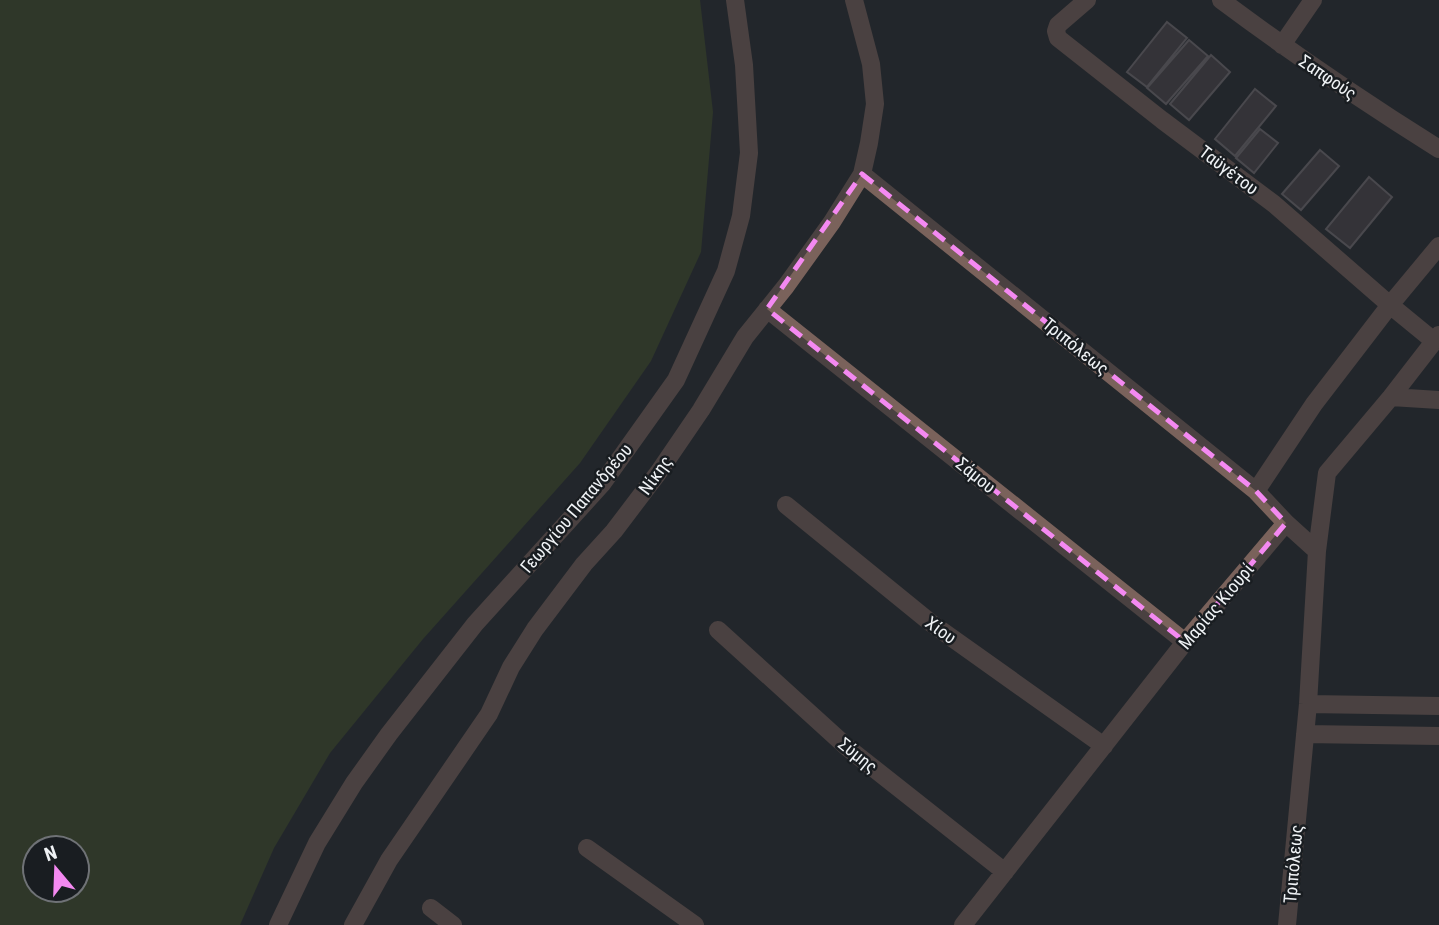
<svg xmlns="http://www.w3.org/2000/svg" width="1439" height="925" font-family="'Roboto Condensed',sans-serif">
	<rect width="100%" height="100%" fill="#23272b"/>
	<path fill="#3e4c26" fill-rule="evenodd" d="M 0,0 L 700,0 L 713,112 L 701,252 L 651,361 L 580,463 L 423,639 L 330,753 L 274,848 L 240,925 L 0,925 ZM 35,848 L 77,848 L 77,890 L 35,890 Z"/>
	<path fill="#494347" stroke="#787276" stroke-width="2" d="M 1167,22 L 1187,38 L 1147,87 L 1127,72 Z
		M 1189,40 L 1208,56 L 1166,104 L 1147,88 Z
		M 1211,55 L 1230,72 L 1189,120 L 1170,104 Z
		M 1255,89 L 1276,106 L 1235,156 L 1215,139 Z
		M 1260,129 L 1278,143 L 1254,173 L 1236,158 Z
		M 1320,150 L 1339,166 L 1301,210 L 1282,194 Z
		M 1369,177 L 1392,197 L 1350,248 L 1326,229 Z"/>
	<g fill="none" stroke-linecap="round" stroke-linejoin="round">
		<path stroke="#7a625b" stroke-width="18" d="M 1087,0 L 1058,25 L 1056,31 L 1058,38 L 1162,120 L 1274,204 L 1390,305 L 1434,341
			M 1221,0 C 1292,53 1364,102 1439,149
			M 1282,45 L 1313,0
			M 862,174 L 1256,491 L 1286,523
			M 767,309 L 1185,642
			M 1391,397 L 1439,400
			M 1256,491 L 1314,404 L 1390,305 L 1439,246
			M 786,505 L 931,623 L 1104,746
			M 718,630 L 848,748 L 1005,872
			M 1308,704 L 1439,706
			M 1305,734 L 1439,736
			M 587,848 L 695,925
			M 431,908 L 453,925
			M 278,925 L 317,843 L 354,783 L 389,734 L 475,624 L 602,484 L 676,380 L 726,271 L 741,216 L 749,153 L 744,65 L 735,0
			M 353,925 L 389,860 L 489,714 L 511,667 L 535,629 L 584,564 L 614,531 L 658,473 L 701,410 L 745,337 L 786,286 L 832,222 L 862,174 L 869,143 L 875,104 L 871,64 L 854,0
			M 963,925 L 1185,642 L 1286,523 L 1317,551
			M 1287,925 L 1308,704 L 1317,551 L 1327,473 L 1391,397 L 1439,335"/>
	</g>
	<path d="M0 0H1439V925H0ZM 862,174 L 1256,491 L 1286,523 L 1185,642 L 767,309 Z" fill="#23272b" fill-opacity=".55" fill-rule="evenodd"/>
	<path fill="none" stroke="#f489f1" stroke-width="5" stroke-dasharray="14 9" stroke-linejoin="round" d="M 862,174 L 1256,491 L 1286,523 L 1185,642 L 767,309 Z"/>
	<g text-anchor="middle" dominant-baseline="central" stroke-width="5" stroke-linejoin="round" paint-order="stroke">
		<g font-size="18" fill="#eff2f5" stroke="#191d21">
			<text transform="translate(1328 77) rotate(34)">Σαπφούς</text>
			<text transform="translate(1229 170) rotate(37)">Ταϋγέτου</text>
			<text transform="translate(1076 346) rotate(39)">Τριπόλεως</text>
			<text transform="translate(655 475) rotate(-54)">Νίκης</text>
			<text transform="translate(976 475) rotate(39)">Σάμου</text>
			<text transform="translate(576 508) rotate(-50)">Γεωργίου Παπανδρέου</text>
			<text transform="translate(1216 606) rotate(-50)">Μαρίας Κιουρί</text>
			<text transform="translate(941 630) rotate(36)">Χίου</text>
			<text transform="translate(858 755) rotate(39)">Σύμης</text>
			<text transform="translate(1293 864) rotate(-85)">Τριπόλεως</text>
		</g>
	</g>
	<g transform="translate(56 869) rotate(341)"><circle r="33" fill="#191d21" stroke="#6f7276" stroke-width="2"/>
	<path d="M0-5L12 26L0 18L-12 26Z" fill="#f489f1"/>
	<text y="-10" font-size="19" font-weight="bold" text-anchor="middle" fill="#eff2f5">N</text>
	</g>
</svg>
